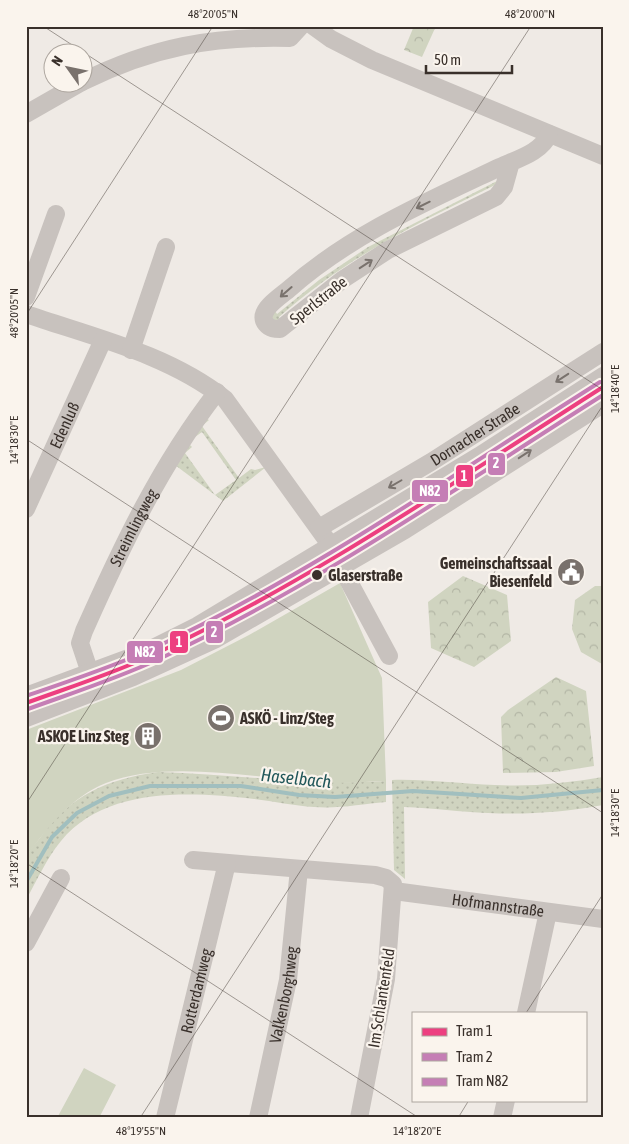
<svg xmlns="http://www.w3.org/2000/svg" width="629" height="1144" font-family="'Asap Condensed',sans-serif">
	<defs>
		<pattern id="grass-dots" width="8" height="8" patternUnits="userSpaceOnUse" patternTransform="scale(1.25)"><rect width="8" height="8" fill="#d0d4c0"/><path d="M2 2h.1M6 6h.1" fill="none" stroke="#b3b6a5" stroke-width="1.8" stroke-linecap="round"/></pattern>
		<pattern id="park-crowns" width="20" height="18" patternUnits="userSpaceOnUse" patternTransform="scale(1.25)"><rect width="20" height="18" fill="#d0d4c0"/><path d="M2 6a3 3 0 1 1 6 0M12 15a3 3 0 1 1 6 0" fill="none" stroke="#b3b6a5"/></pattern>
	</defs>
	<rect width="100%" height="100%" fill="#efeae5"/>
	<path fill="url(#grass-dots)" d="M 499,180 L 497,184 C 416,224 347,257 279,317 L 282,324 L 277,325 L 269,313 L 273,308 L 277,314 L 319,280 L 368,247 Z
		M 205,418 L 209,420 L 202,426 L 239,478 L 251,469 L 255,470 L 266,467 L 223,501 L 175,465 L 190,445 L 192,447 L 185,453 L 215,495 L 236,480 L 202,432 L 195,437 Z
		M 158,772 C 234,774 310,786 386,781 L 386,802 C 362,804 338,809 314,807 C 294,806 274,801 254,799 C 191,792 106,786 61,841 C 47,858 37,880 26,900 C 26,887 23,868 27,857 C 29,850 36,843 40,838 C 70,795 108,779 158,772 Z
		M 603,777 L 603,805 C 565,812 527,815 488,813 C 460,812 433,808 404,807 L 405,879 L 394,870 L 392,780 C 427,779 460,784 495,785 C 532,787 567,783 603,777 Z"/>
	<path fill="url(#park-crowns)" d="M 414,26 L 436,26 L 422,57 L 404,50 Z
		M 463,576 L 507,595 L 511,641 L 474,667 L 431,648 L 428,602 Z
		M 595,586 L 603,586 L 602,664 L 581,652 L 572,629 L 575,600 Z
		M 556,677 L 586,691 L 594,766 L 556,772 L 503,773 L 501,717 L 508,710 Z"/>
	<path fill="#d0d4c0" d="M 340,583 L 382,678 L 386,781 C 362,782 337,784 313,782 C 252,777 164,760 106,783 C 71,797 47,828 26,857 L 26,730 L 181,670 L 249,635 Z
		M 84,1068 L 116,1085 L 99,1118 L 57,1118 Z"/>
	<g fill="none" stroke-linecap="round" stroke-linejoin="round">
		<path stroke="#a1bfbf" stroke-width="4" d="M 26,882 L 52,837 L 77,813 L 109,796 L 150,786 L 241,786 L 299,795 L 335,797 L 413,791 L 521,798 L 603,790"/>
		<g stroke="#c8c2be" stroke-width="18">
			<path d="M 313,26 L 331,39 L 372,60 L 603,156"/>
			<path d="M 82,82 C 152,47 213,36 290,38 L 301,26"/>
			<path d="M 26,114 L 82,82"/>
			<path d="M 511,162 L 504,187 L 496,197 L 388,250 L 342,280 L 280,329 C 275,329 270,329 266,324 C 256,311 280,297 289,289 C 350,235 426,202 500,167 C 517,159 541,153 549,134"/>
			<path d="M 26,297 L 56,214"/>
			<path d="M 26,314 C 93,337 168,354 225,399 L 326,539 L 389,656"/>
			<path d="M 131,350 L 166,247"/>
			<path id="s1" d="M 26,509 L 103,340"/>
			<path id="s2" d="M 319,528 L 431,462 L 603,352"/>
			<path id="s3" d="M 90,673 L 80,643 L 84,631 C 121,548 160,465 217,392"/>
			<path d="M 26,696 L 145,652 L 197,626 L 479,456 L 603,376"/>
			<path d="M 26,718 L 133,677 L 216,639 L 405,530 L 603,404"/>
			<path d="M 193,860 L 375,875 L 386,878 L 393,884 L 386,979 L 359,1118"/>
			<path id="s4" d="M 394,891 L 603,919"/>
			<path d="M 26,943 L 61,878"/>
			<path d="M 526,1013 L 548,912"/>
			<path id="s5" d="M 165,1118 L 227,863"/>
			<path id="s6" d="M 258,1118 L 288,980 L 299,869"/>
			<path d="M 502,1118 L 506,1100"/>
		</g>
		<g stroke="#faf4ed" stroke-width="8">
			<path id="tram-1" d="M 26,703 C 70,687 115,673 157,653 C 313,580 457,480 603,387"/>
		</g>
		<g stroke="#faf4ed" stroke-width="8">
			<path id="tram-2" d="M 28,709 C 72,693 116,679 159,659 C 313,588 459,486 603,395"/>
		</g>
		<g stroke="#faf4ed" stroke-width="8">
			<path id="tram-3" d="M 26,696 C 69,681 113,667 154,648 C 310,575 454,474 600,382"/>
		</g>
		<use href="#tram-1" stroke="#ed3f80" stroke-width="4"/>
		<use href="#tram-2" stroke="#c57eb5" stroke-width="4"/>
		<use href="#tram-3" stroke="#c57eb5" stroke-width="4"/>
	</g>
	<defs><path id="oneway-shaft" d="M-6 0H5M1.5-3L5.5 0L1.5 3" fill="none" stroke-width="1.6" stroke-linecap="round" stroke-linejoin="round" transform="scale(1.25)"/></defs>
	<g stroke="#79726d">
		<use href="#oneway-shaft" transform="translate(423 205) rotate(154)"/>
		<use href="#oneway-shaft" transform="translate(366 264) rotate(-33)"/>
		<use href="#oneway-shaft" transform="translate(286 292) rotate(139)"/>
		<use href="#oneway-shaft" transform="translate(562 378) rotate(147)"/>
		<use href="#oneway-shaft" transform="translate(525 454) rotate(-33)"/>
		<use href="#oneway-shaft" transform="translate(395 484) rotate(150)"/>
	</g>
	<path fill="none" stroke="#39302b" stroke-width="1" stroke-opacity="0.45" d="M 43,26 L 603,390M 26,315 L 213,26M 26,439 L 603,813M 26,804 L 531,26M 26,863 L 419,1118M 526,1013 L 603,894M 140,1118 L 603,405M 458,1118 L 469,1100"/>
	<defs>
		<g id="civic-disc" transform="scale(1.4375)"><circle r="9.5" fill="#79716c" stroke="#faf4ed"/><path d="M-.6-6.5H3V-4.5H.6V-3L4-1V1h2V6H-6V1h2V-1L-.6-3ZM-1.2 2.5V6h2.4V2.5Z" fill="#fff"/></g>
		<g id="stadium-disc" transform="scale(1.4375)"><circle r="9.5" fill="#79716c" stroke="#faf4ed"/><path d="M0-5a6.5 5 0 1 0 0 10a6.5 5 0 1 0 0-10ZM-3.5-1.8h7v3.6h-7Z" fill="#fff"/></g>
		<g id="building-disc" transform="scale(1.4375)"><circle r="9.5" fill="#79716c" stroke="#faf4ed"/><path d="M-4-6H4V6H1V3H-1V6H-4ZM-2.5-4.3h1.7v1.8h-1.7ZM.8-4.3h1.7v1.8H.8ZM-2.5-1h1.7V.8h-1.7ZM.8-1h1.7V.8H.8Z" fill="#fff"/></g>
	</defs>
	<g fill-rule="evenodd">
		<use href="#civic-disc" x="571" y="572"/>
		<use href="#stadium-disc" x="221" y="718"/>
		<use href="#building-disc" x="148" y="736"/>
	</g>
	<circle fill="#39302b" stroke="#faf4ed" stroke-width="2" cx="317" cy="575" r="6"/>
	<g text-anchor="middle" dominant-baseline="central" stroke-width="4.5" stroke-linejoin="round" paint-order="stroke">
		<g font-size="16" fill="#39302b" stroke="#faf4ed">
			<text transform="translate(318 300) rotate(-38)">Sperlstraße</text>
			<text stroke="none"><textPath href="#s1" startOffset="92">Edenluß</textPath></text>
			<text stroke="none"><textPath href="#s2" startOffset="182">Dornacher Straße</textPath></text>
			<text stroke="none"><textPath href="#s3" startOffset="159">Streimlingweg</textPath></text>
			<text stroke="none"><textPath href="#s4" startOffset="105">Hofmannstraße</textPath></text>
			<text stroke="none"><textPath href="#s5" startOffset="131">Rotterdamweg</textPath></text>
			<text stroke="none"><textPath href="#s6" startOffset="126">Valkenborghweg</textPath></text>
			<text transform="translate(381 998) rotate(-81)">Im Schlantenfeld</text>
		</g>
		<g font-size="16" font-weight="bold" fill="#39302b" stroke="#faf4ed" text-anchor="end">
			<text x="552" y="563">Gemeinschaftssaal<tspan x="552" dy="18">Biesenfeld</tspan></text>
			<text x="240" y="718" text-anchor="start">ASKÖ - Linz/Steg</text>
			<text x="129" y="736">ASKOE Linz Steg</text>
		</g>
		<g font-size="16" font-weight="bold" fill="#39302b" stroke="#faf4ed" text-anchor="start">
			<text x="328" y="575">Glaserstraße</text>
		</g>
		<g font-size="18" font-style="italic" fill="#21575a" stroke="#faf4ed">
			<text transform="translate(296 778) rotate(6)">Haselbach</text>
		</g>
	</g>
	<g stroke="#faf4ed" stroke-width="2">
		<rect x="487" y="452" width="19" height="24" rx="5" fill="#c57eb5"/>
		<rect x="455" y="464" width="19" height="24" rx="5" fill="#ed3f80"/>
		<rect x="411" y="479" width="38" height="24" rx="5" fill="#c57eb5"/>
		<rect x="205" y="620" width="19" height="24" rx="5" fill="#c57eb5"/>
		<rect x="169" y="630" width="20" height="24" rx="5" fill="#ed3f80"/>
		<rect x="126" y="640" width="38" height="24" rx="5" fill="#c57eb5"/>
	</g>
	<g font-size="14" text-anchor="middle" font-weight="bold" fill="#fff">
		<text x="496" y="468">2</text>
		<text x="464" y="481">1</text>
		<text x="430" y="496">N82</text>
		<text x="214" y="637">2</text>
		<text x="179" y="647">1</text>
		<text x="145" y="657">N82</text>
	</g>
	<rect width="629" height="1144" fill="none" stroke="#faf4ed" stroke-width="55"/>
	<rect x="412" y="1012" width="175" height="90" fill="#faf4ed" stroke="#ada69f"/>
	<rect x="422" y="1028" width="25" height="8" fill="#ed3f80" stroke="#ada69f"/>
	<text x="456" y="1036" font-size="15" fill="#39302b">Tram 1</text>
	<rect x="422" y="1053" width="25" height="8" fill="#c57eb5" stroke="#ada69f"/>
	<text x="456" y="1062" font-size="15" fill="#39302b">Tram 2</text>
	<rect x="422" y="1078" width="25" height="8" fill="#c57eb5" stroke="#ada69f"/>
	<text x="456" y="1086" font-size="15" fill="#39302b">Tram N82</text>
	<g transform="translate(68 68) rotate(303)"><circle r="24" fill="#faf4ed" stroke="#ada69f"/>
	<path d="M0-4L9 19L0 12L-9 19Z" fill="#79716c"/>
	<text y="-8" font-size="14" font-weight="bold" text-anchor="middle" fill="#39302b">N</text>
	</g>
	<path d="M426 65v8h86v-8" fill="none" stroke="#39302b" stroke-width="2.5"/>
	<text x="434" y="65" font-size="15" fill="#39302b" stroke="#faf4ed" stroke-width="4" paint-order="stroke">50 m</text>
	<rect x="28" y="28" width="574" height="1088" fill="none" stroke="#39302b" stroke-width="2"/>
	<g font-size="12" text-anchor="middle" fill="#39302b">
		<text x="213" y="18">48°20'05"N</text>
		<text x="530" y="18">48°20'00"N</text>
		<text transform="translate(14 313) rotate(-90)" y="4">48°20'05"N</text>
		<text transform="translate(615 389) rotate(-90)" y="4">14°18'40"E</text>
		<text transform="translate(14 440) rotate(-90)" y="4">14°18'30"E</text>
		<text transform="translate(615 813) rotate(-90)" y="4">14°18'30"E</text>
		<text transform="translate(14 864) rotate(-90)" y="4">14°18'20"E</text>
		<text x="141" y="1135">48°19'55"N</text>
		<text x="417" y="1135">14°18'20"E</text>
	</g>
</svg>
